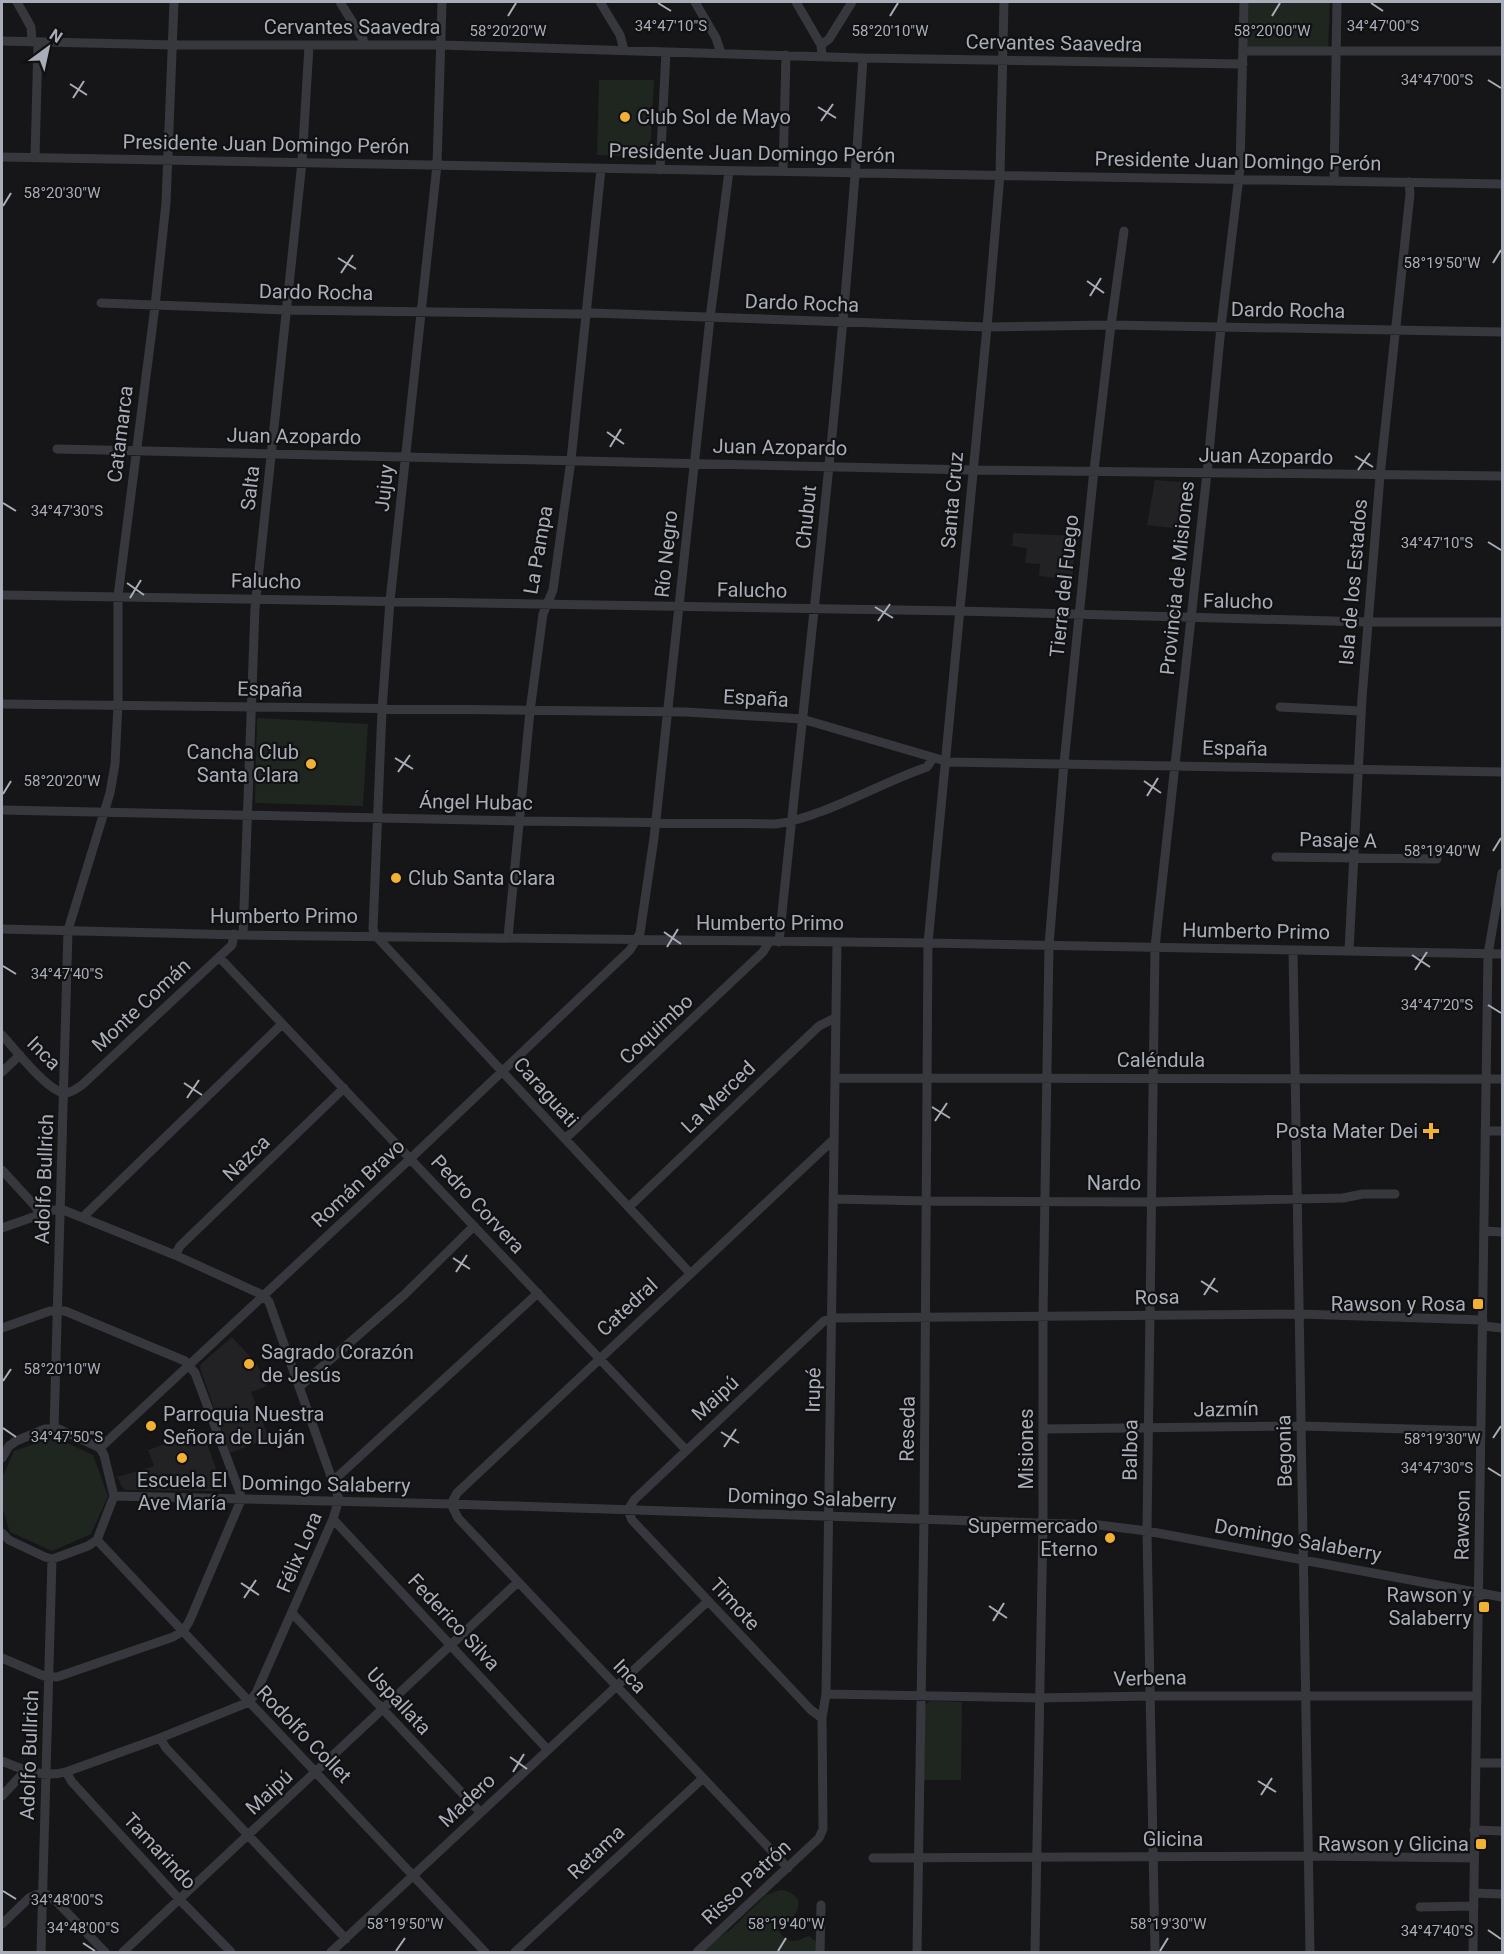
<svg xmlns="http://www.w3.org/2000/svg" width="1504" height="1954" font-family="Roboto,sans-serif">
	<rect width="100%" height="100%" fill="#161618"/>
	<path fill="#222225" d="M 1155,480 L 1194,483 L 1189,530 L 1147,525 Z
		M 1013,533 L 1076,536 L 1072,580 L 1039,576 L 1040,564 L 1025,563 L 1027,548 L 1012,546 Z
		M 232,1337 L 256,1363 L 267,1386 L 251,1392 L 269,1438 L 230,1453 L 200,1368 L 201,1364 Z
		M 202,1430 L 222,1485 L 221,1491 L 125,1490 L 122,1487 L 117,1477 L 154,1466 L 148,1450 Z"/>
	<path fill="#1e261f" d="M 1247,2 L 1330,2 L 1328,47 L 1246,48 Z
		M 599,80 L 654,80 L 650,157 L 597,155 Z
		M 257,718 L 368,724 L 363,806 L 255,803 Z
		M 54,1437 L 93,1455 L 108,1496 L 91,1534 L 52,1551 L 10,1532 L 2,1507 L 2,1478 L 14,1451 Z
		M 930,1701 L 962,1702 L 961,1780 L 923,1780 L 925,1705 Z
		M 780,1890 C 788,1890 792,1893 798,1899 C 799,1907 798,1911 793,1917 L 779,1918 C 775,1928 782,1941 794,1941 C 799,1941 804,1937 809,1936 C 816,1941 818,1944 817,1952 L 697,1952 L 730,1930 L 766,1895 Z"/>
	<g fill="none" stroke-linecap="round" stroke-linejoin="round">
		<path stroke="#37383d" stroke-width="9" d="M 17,2 L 31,27 L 32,42
			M 340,2 L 363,39 L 364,45
			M 442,2 L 437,165 L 390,601 L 382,710 L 373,929 L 375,935 L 690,1273
			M 600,2 L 620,35 L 624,50
			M 695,2 L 716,38 L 721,53
			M 796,2 L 821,45 L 822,56
			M 2,41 L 173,45 L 441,45 L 863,58 L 1243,64
			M 821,45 L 829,39 L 852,2
			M 1243,51 L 1502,51
			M 2,157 C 502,169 1002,174 1502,184
			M 35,158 L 38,42
			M 660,170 L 666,52
			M 783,171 L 786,55
			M 1334,180 L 1337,2
			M 101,303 L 286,310 L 576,314 L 592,313 L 987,327 L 1111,325 L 1502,332
			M 57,449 L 972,470 L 1502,476
			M 2,595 L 959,611 L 1368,622 L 1502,622
			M 2,704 L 686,712 L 802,719 L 949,762 L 1502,772
			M 1280,707 L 1361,711
			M 2,810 L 519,821 L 776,824 C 824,817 880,783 927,767 L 933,758
			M 1276,857 L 1437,859
			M 2,929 L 240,935 L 928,943 L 1502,954
			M 243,935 L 255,608 L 302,162 L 309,46
			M 508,937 L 530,711 L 543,614 L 553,590 L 571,460 L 601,169
			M 779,942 C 809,648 845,354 863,58
			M 1293,950 L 1310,1952
			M 1349,951 L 1362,698 L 1380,476 L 1410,194 L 1409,182
			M 219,957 L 686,1450
			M 2,1035 C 14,1048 48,1092 65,1093 C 72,1093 77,1088 82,1085 L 232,945 L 234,934
			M 2,1072 L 20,1055
			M 835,1078 L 1502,1079
			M 1485,1131 L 1502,1131
			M 565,1139 L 763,952 L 769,942
			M 2,1170 L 35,1206 L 40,1214
			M 833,1199 L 927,1201 L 1152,1202 L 1343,1198 L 1363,1194 L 1395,1194
			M 629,1207 L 819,1026 L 835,1018
			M 83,1217 L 282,1024
			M 2,1228 L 53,1210 L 61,1209 L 175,1255 L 263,1295 L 269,1302 L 339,1499 L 333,1519 L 256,1693 L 249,1702 L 160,1738 L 66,1772 C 42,1778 23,1770 2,1761
			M 1484,1231 L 1502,1232
			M 175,1255 L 180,1246 L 344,1088
			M 1483,1326 L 1502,1328
			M 2,1328 L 50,1311 L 65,1311 L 185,1361 L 195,1373 L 240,1493 L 241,1500 L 189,1622 L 183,1631 L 173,1637 L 57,1677 L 44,1676 L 2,1658
			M 299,1387 L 404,1295 L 474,1226
			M 54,1429 L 68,930 L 110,793 L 115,764 L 118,704 L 118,596 L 155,306 L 166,203 L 174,2
			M 1044,1429 L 1302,1426 L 1481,1431
			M 100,1448 L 411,1158 L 630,950 L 640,933 L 654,838 L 710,318 L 729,171
			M 2,1458 L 9,1446 L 16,1441 L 45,1429 L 59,1429 L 100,1448 L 104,1455 L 114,1496 L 97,1540 L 88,1546 L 58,1557 L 52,1559 L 45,1557 L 9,1540 L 2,1533
			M 333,1481 L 538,1293
			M 114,1496 L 451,1504 L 1099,1525 L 1147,1531 L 1502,1597
			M 333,1519 L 548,1750
			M 97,1540 L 485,1952
			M 292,1613 L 480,1812
			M 826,1694 L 1039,1698 L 1151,1696 L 1476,1696
			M 822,1718 L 811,1710 L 632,1520 L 628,1510 L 634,1500 L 824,1321 L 832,1318 L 1299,1314 L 1483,1320
			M 160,1738 L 166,1748 L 346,1939
			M 1476,1763 L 1502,1763
			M 66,1772 L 72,1782 L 180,1900 L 231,1952
			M 2,1796 L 25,1771
			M 1474,1830 L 1502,1831
			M 873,1858 L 1308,1856 L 1474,1858
			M 788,1868 L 458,1518 L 451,1504 L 457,1493 L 833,1140
			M 1474,1893 L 1502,1894
			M 1420,1907 L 1474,1906
			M 2,1924 L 29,1898 L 43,1892 L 57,1902 L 105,1952
			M 41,1952 L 52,1559
			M 123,1952 L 518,1582
			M 331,1952 L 708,1601
			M 515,1952 L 702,1779
			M 697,1952 L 819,1838 L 823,1829 L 822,1718 L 826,1694 L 837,942
			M 820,1952 L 821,1905
			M 917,1952 L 924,1520 L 928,943 L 987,327 L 1000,174 L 1004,2
			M 1035,1952 L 1043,1522 L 1043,1316 L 1049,945 L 1064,763 L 1094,470 L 1111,325 L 1124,231
			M 1155,1952 L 1147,1531 L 1155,947 L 1207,473 L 1221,327 L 1240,168 L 1244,2
			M 1473,1952 L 1488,954 L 1502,873"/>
	</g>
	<path fill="none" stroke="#a8adb8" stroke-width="2" d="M 658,3 L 671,11M 1371,3 L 1383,11M 508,16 L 516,3M 890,16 L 898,3M 1272,16 L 1280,3M 1488,80 L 1501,88M 70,84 L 87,95M 73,98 L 84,81M 818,107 L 836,118M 821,121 L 833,104M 3,206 L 11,193M 338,258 L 356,269M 1493,263 L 1501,250M 341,273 L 353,255M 1087,281 L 1104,293M 1090,296 L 1101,278M 607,432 L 624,444M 610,447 L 621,429M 1355,456 L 1373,467M 1358,470 L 1370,453M 3,503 L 16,511M 1488,542 L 1501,550M 127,583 L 144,595M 130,598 L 141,580M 875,607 L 893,618M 878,621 L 890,604M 395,758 L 413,769M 398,772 L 410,755M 1144,781 L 1161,793M 3,794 L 11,781M 1147,796 L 1158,778M 1493,851 L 1501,838M 664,932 L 681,944M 667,947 L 678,929M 1412,955 L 1430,967M 3,966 L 16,974M 1415,970 L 1427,952M 1488,1005 L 1501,1013M 184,1083 L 202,1095M 187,1098 L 199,1080M 932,1107 L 950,1118M 935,1121 L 947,1103M 453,1258 L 470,1269M 456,1272 L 467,1255M 1201,1281 L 1218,1292M 1204,1295 L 1215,1278M 3,1381 L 11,1369M 3,1428 L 16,1437M 721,1432 L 739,1443M 1493,1438 L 1501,1426M 724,1447 L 736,1429M 1488,1468 L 1501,1476M 241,1583 L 259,1595M 244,1598 L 256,1580M 989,1606 L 1007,1618M 993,1621 L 1004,1603M 510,1757 L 527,1769M 513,1772 L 524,1754M 1258,1781 L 1276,1792M 1261,1795 L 1272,1778M 3,1891 L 16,1899M 1488,1930 L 1501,1939M 83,1943 L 95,1951M 396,1951 L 405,1938M 778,1951 L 786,1938M 1160,1951 L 1168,1938"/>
	<g fill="#f2b134" stroke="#111113" stroke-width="2">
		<circle cx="625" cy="117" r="6"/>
		<circle cx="311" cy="764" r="6"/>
		<circle cx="396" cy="878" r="6"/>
		<path d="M1428 1122h6v6h6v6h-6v6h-6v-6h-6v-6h6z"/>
		<rect x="1472" y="1298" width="12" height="12" rx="3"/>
		<circle cx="249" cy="1364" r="6"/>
		<circle cx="151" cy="1426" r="6"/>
		<circle cx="182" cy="1458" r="6"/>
		<circle cx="1110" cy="1538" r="6"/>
		<rect x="1478" y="1601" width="12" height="12" rx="3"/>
		<rect x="1475" y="1838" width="12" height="12" rx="3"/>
	</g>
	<g text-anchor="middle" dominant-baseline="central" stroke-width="4.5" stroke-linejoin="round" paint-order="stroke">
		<g font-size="20" fill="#a8adb8" stroke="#111113">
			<text x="352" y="27">Cervantes Saavedra</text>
			<text transform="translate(1054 43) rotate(1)">Cervantes Saavedra</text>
			<text transform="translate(266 144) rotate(1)">Presidente Juan Domingo Perón</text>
			<text transform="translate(752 153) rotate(1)">Presidente Juan Domingo Perón</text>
			<text transform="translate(1238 161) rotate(1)">Presidente Juan Domingo Perón</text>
			<text transform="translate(316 292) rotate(1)">Dardo Rocha</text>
			<text transform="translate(802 303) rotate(2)">Dardo Rocha</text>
			<text transform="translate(1288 310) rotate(1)">Dardo Rocha</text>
			<text transform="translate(120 434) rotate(-83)">Catamarca</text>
			<text transform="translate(294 436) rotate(1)">Juan Azopardo</text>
			<text transform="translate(780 447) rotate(1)">Juan Azopardo</text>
			<text transform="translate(1266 456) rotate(1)">Juan Azopardo</text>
			<text transform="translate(250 488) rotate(-84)">Salta</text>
			<text transform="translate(384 488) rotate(-84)">Jujuy</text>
			<text transform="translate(952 500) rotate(-85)">Santa Cruz</text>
			<text transform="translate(806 517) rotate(-84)">Chubut</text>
			<text transform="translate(538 550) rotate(-80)">La Pampa</text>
			<text transform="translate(666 554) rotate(-84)">Río Negro</text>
			<text transform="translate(1177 578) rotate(-84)">Provincia de Misiones</text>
			<text transform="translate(266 581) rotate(1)">Falucho</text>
			<text transform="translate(1353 582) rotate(-85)">Isla de los Estados</text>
			<text transform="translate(1064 586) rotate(-84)">Tierra del Fuego</text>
			<text transform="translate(752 590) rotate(1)">Falucho</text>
			<text transform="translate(1238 601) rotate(1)">Falucho</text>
			<text transform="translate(270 689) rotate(1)">España</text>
			<text transform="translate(756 698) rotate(3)">España</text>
			<text transform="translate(1235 748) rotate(1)">España</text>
			<text transform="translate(476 802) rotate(1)">Ángel Hubac</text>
			<text transform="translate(1338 840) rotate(1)">Pasaje A</text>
			<text x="284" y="916">Humberto Primo</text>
			<text x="770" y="923">Humberto Primo</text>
			<text transform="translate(1256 931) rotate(1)">Humberto Primo</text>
			<text transform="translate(141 1005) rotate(-43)">Monte Comán</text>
			<text transform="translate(656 1029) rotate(-43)">Coquimbo</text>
			<text transform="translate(44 1053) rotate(45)">Inca</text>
			<text x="1161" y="1060">Caléndula</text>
			<text transform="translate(546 1092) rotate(48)">Caraguati</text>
			<text transform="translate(718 1097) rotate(-44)">La Merced</text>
			<text transform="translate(246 1158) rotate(-44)">Nazca</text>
			<text transform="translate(44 1179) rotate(-88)">Adolfo Bullrich</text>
			<text transform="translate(358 1183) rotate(-43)">Román Bravo</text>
			<text x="1114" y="1183">Nardo</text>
			<text transform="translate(478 1204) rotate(47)">Pedro Corvera</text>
			<text transform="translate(1157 1297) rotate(-1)">Rosa</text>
			<text transform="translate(627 1307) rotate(-43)">Catedral</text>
			<text transform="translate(813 1390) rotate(-89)">Irupé</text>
			<text transform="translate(715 1398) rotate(-43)">Maipú</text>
			<text transform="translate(1226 1409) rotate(-1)">Jazmín</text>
			<text transform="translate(907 1429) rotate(-89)">Reseda</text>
			<text transform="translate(1026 1449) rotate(-90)">Misiones</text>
			<text transform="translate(1130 1450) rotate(-89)">Balboa</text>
			<text transform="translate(1284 1451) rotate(-91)">Begonia</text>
			<text transform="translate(326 1484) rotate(1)">Domingo Salaberry</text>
			<text transform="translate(812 1498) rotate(2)">Domingo Salaberry</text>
			<text transform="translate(1462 1525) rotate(-89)">Rawson</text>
			<text transform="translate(1298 1540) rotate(10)">Domingo Salaberry</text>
			<text transform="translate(299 1552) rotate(-67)">Félix Lora</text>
			<text transform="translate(735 1604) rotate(47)">Timote</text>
			<text transform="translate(454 1622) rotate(47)">Federico Silva</text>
			<text transform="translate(630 1676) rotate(47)">Inca</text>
			<text transform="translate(1150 1678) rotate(-1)">Verbena</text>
			<text transform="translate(399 1701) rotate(47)">Uspallata</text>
			<text transform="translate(304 1734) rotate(46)">Rodolfo Collet</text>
			<text transform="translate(29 1755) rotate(-88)">Adolfo Bullrich</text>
			<text transform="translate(269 1792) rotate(-43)">Maipú</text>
			<text transform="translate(467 1800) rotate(-43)">Madero</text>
			<text x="1173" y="1839">Glicina</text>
			<text transform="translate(160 1851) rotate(47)">Tamarindo</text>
			<text transform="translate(596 1852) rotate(-43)">Retama</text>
			<text transform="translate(746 1882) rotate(-43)">Risso Patrón</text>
		</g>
		<g font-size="20" fill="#a8adb8" stroke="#111113" text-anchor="end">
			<text x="637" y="117" text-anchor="start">Club Sol de Mayo</text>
			<text x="299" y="752">Cancha Club<tspan x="299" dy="23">Santa Clara</tspan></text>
			<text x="408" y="878" text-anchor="start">Club Santa Clara</text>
			<text x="1418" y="1131">Posta Mater Dei</text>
			<text x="1466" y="1304">Rawson y Rosa</text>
			<text x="261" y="1352" text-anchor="start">Sagrado Corazón<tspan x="261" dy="23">de Jesús</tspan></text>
			<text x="163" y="1414" text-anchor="start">Parroquia Nuestra<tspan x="163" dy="23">Señora de Luján</tspan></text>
			<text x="182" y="1480" text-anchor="middle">Escuela El<tspan x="182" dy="23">Ave María</tspan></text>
			<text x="1098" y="1526">Supermercado<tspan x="1098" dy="23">Eterno</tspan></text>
			<text x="1472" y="1595">Rawson y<tspan x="1472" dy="23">Salaberry</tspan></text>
			<text x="1469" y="1844">Rawson y Glicina</text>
		</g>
	</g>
	<g font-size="15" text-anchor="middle" fill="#a8adb8" stroke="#111113" stroke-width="4.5" stroke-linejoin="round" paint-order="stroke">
		<text x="1383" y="31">34°47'00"S</text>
		<text x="671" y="31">34°47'10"S</text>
		<text x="890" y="36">58°20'10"W</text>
		<text x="508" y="36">58°20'20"W</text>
		<text x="1272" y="36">58°20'00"W</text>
		<text x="1437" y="85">34°47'00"S</text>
		<text x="62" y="198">58°20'30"W</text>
		<text x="1442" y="268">58°19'50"W</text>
		<text x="67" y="516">34°47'30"S</text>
		<text x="1437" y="548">34°47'10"S</text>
		<text x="62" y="786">58°20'20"W</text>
		<text x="1442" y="856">58°19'40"W</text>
		<text x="67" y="979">34°47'40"S</text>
		<text x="1437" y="1010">34°47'20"S</text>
		<text x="62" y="1374">58°20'10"W</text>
		<text x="67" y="1442">34°47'50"S</text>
		<text x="1442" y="1444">58°19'30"W</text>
		<text x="1437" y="1473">34°47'30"S</text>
		<text x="67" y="1905">34°48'00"S</text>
		<text x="405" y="1929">58°19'50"W</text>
		<text x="786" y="1929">58°19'40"W</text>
		<text x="1168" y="1929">58°19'30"W</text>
		<text x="83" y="1933">34°48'00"S</text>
		<text x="1437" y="1936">34°47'40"S</text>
	</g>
	<rect width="1504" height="1954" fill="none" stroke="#a8adb8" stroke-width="6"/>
	<g transform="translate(48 48) rotate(33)" stroke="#111113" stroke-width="4.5" paint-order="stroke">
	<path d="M0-4.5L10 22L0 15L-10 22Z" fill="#a8adb8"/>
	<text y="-9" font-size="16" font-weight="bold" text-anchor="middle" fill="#a8adb8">N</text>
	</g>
</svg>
